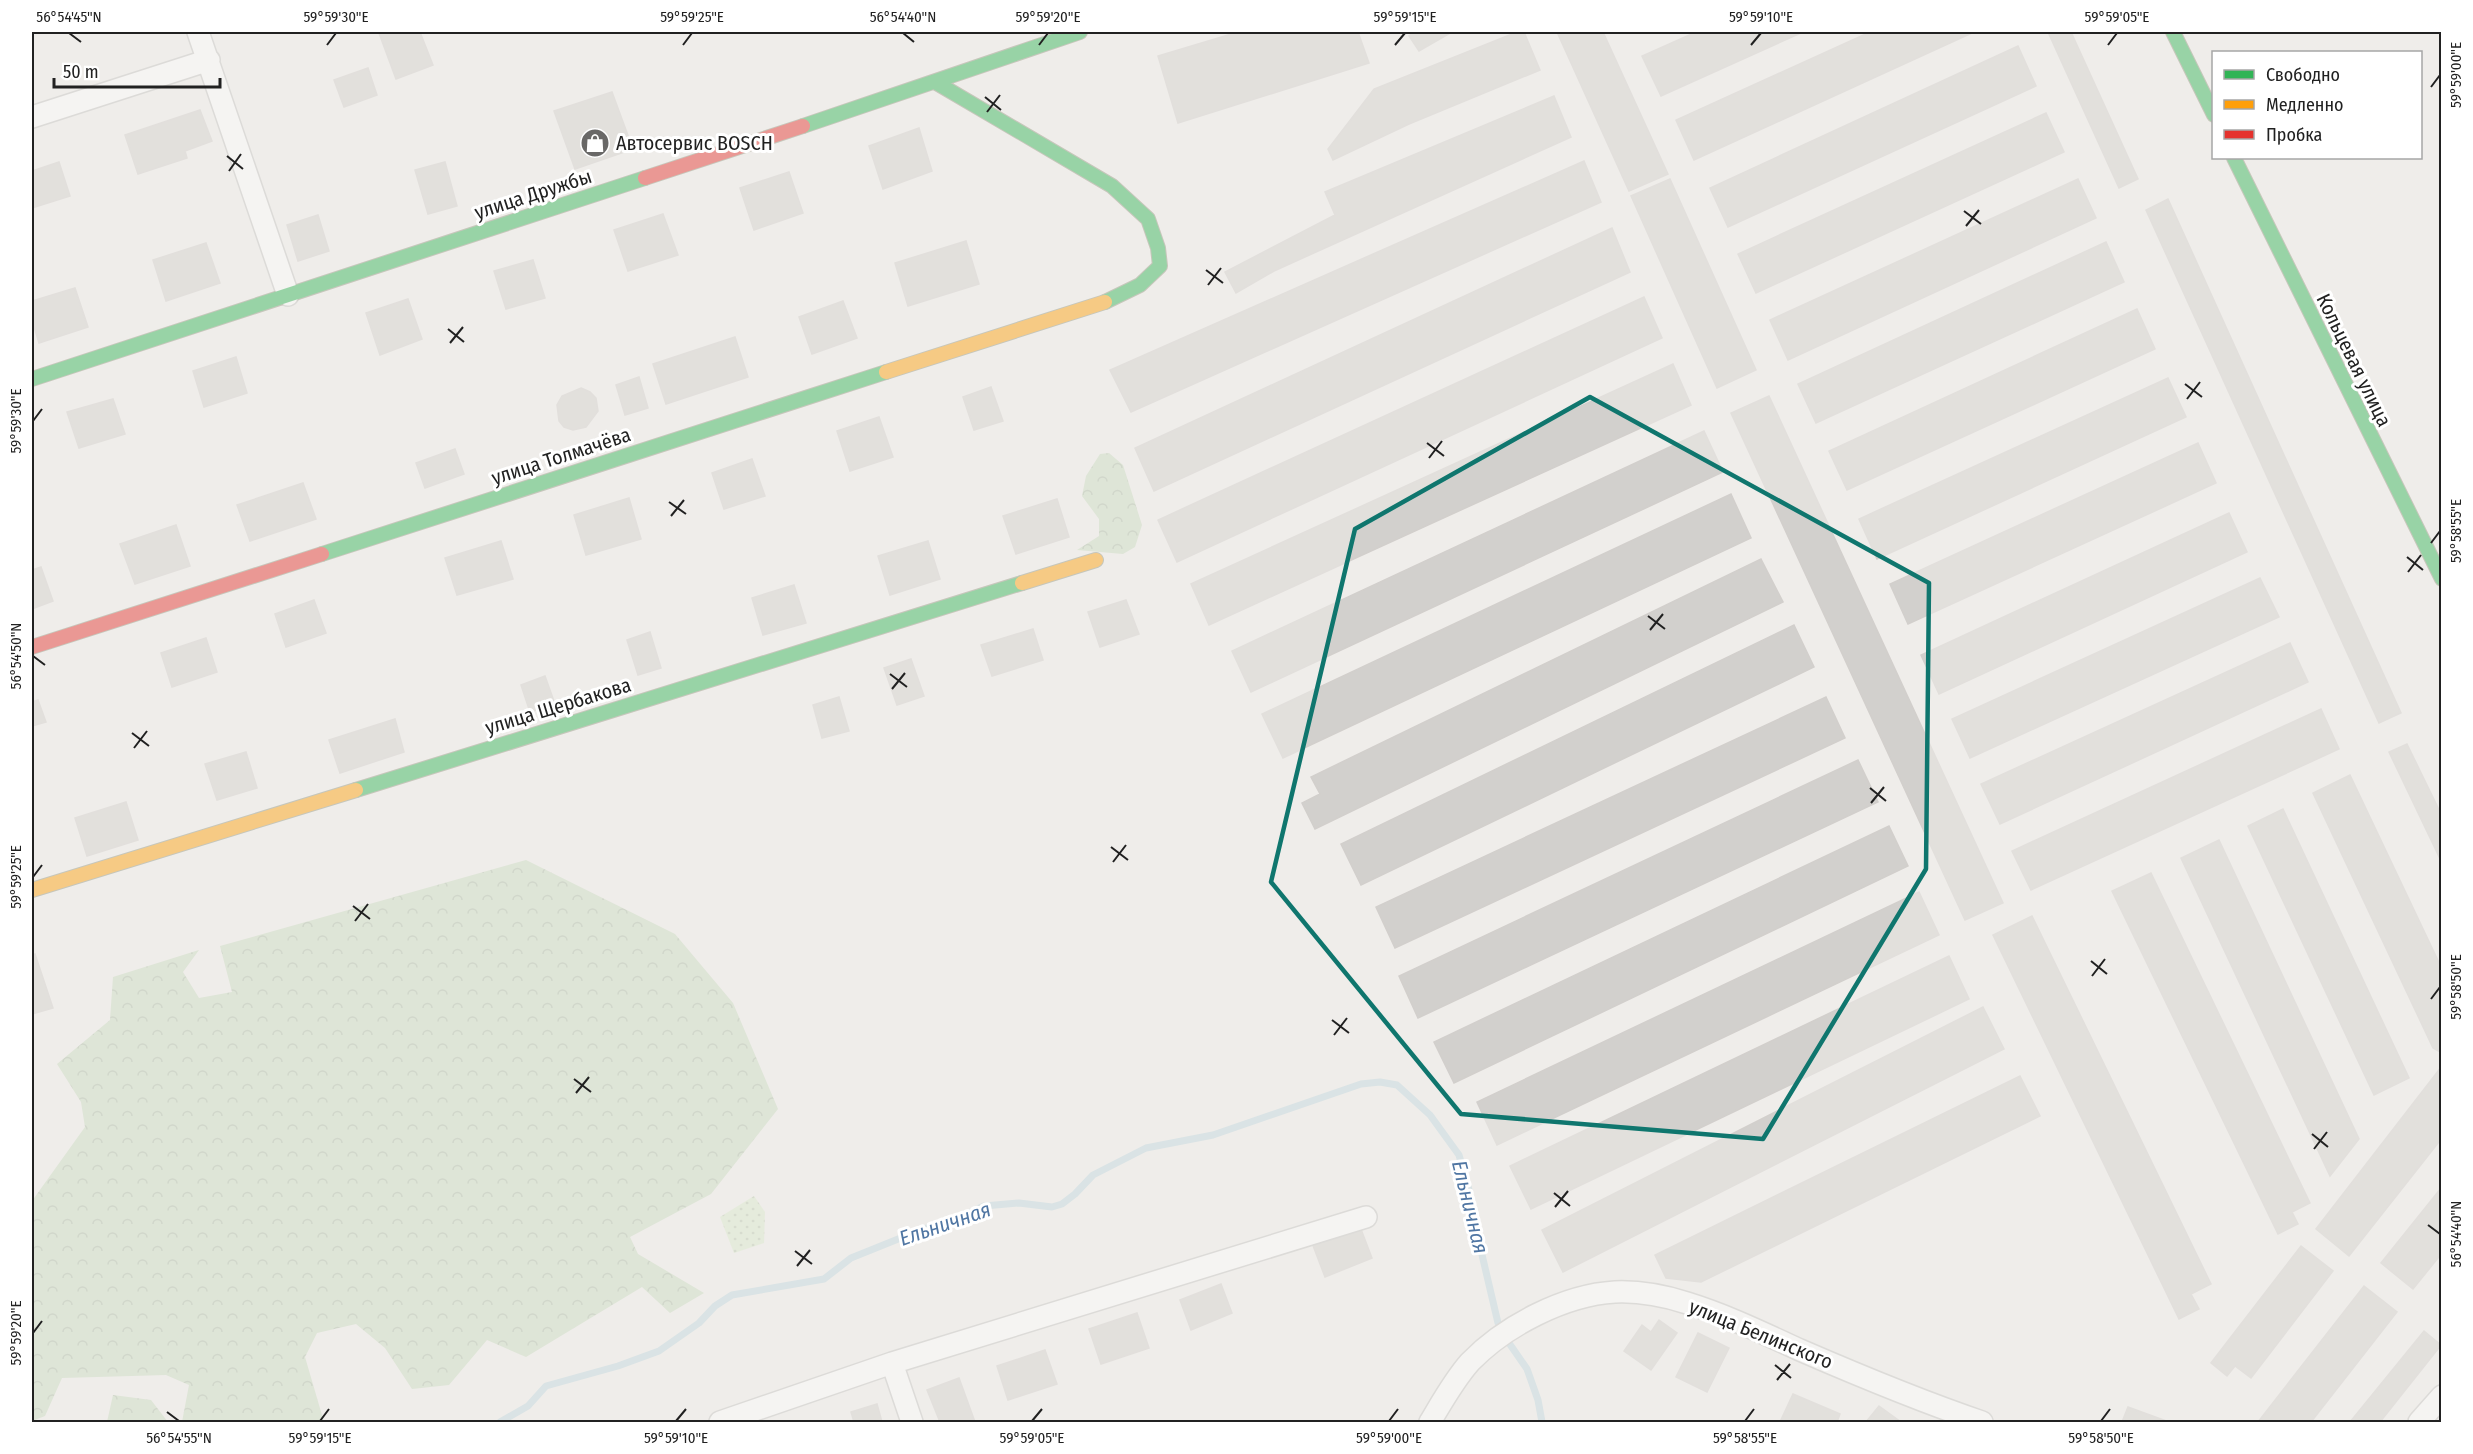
<svg xmlns="http://www.w3.org/2000/svg" width="2473" height="1454" font-family="'Fira Sans Condensed',sans-serif">
	<defs>
		<pattern id="grass-dots" width="8" height="8" patternUnits="userSpaceOnUse" patternTransform="scale(1.5)"><rect width="8" height="8" fill="#dae9cc"/><path d="M2 2h.1M6 6h.1" fill="none" stroke="#bbc8af" stroke-width="1.8" stroke-linecap="round"/></pattern>
		<pattern id="forest-crowns" width="20" height="18" patternUnits="userSpaceOnUse" patternTransform="scale(1.5)"><rect width="20" height="18" fill="#cadbc1"/><path d="M2 6a3 3 0 1 1 6 0M12 15a3 3 0 1 1 6 0" fill="none" stroke="#adbca6"/></pattern>
	</defs>
	<rect width="100%" height="100%" fill="#efedea"/>
	<path fill="url(#grass-dots)" d="M 754,1196 L 765,1212 L 764,1243 L 734,1253 L 720,1217 Z"/>
	<path fill="url(#forest-crowns)" d="M 1109,453 L 1123,465 L 1142,525 L 1135,547 L 1123,554 L 1077,550 L 1099,536 L 1099,519 L 1082,496 L 1086,476 L 1100,454 Z
		M 526,860 L 675,934 L 733,1003 L 778,1109 L 711,1194 L 630,1237 L 638,1254 L 704,1293 L 670,1313 L 642,1287 L 526,1357 L 487,1340 L 449,1385 L 412,1389 L 385,1348 L 356,1324 L 317,1333 L 305,1357 L 324,1422 L 182,1422 L 189,1385 L 166,1375 L 62,1378 L 45,1416 L 32,1421 L 32,1201 L 85,1127 L 81,1102 L 57,1064 L 110,1020 L 113,977 L 199,950 L 183,972 L 199,998 L 232,992 L 220,946 Z
		M 113,1395 L 151,1400 L 168,1422 L 107,1422 Z"/>
	<g fill="none" stroke-linecap="round" stroke-linejoin="round">
		<path stroke="#c0d7e0" stroke-width="7" d="M 1509,1343 L 1527,1369 L 1538,1400 L 1542,1422
			M 500,1422 L 528,1406 L 546,1386 L 618,1366 L 659,1351 L 699,1323 L 715,1306 L 732,1295 L 824,1279 L 851,1258 L 923,1229 L 954,1220 L 984,1206 L 1019,1203 L 1052,1207 L 1062,1204 L 1075,1194 L 1093,1175 L 1146,1148 L 1213,1135 L 1361,1084 L 1380,1082 L 1397,1085 L 1430,1115 L 1459,1155 L 1469,1190 L 1470,1218 L 1479,1242 L 1498,1323"/>
	</g>
	<path fill="#d2d0cd" stroke="#d2cfcc" stroke-width="1.5" d="M 384,32 L 420,32 L 433,65 L 396,79 L 379,33 Z
		M 1238,32 L 1358,32 L 1369,63 L 1178,123 L 1158,56 Z
		M 1414,32 L 1452,32 L 1419,51 L 1409,36 Z
		M 1517,32 L 1524,32 L 1540,70 L 1409,124 L 1333,160 L 1328,149 L 1374,89 Z
		M 1557,32 L 1603,32 L 1668,174 L 1629,191 Z
		M 1696,32 L 1803,32 L 1661,96 L 1642,56 Z
		M 1870,32 L 1974,32 L 1694,160 L 1676,120 Z
		M 2048,32 L 2071,32 L 2138,179 L 2119,188 Z
		M 2018,46 L 2036,86 L 1728,227 L 1710,188 Z
		M 368,68 L 377,95 L 344,107 L 334,80 Z
		M 612,92 L 633,149 L 575,169 L 554,111 Z
		M 1554,96 L 1571,137 L 1274,271 L 1236,293 L 1225,272 L 1335,215 L 1325,192 Z
		M 200,110 L 212,141 L 185,151 L 187,158 L 138,174 L 125,135 Z
		M 2046,113 L 2064,152 L 1756,293 L 1738,254 Z
		M 919,128 L 932,171 L 883,189 L 869,146 Z
		M 1584,161 L 1601,202 L 1131,412 L 1110,370 Z
		M 59,162 L 70,196 L 32,208 L 32,171 Z
		M 445,162 L 457,206 L 428,214 L 415,170 Z
		M 789,172 L 803,213 L 754,230 L 740,188 Z
		M 1670,179 L 1756,370 L 1717,388 L 1631,196 Z
		M 2078,179 L 2096,218 L 1788,360 L 1770,320 Z
		M 2168,199 L 2401,713 L 2379,723 L 2146,210 Z
		M 663,214 L 678,255 L 628,271 L 614,230 Z
		M 318,215 L 329,251 L 298,261 L 287,225 Z
		M 1612,228 L 1630,272 L 1154,491 L 1135,448 Z
		M 966,241 L 979,284 L 908,306 L 895,263 Z
		M 2106,242 L 2124,282 L 1816,423 L 1798,384 Z
		M 206,243 L 220,283 L 166,301 L 153,260 Z
		M 533,260 L 545,298 L 506,309 L 494,271 Z
		M 75,288 L 88,327 L 39,343 L 32,320 L 32,301 Z
		M 1644,297 L 1662,338 L 1177,562 L 1158,520 Z
		M 408,299 L 422,339 L 380,355 L 366,313 Z
		M 843,301 L 857,338 L 812,354 L 799,317 Z
		M 2137,309 L 2155,349 L 1847,490 L 1829,451 Z
		M 735,337 L 748,377 L 666,404 L 653,364 Z
		M 236,357 L 247,393 L 204,407 L 193,371 Z
		M 1673,364 L 1691,405 L 1209,625 L 1191,584 Z
		M 639,377 L 648,408 L 625,415 L 616,385 Z
		M 2168,378 L 2186,417 L 1877,559 L 1859,519 Z
		M 991,387 L 1003,421 L 974,430 L 963,397 Z
		M 581,388 L 590,392 L 596,398 L 598,411 L 586,427 L 573,430 L 564,427 L 559,421 L 557,405 L 562,396 Z
		M 1769,396 L 2003,903 L 1965,920 L 1731,413 Z
		M 113,399 L 125,434 L 79,448 L 67,412 Z
		M 879,417 L 893,457 L 850,471 L 837,431 Z
		M 1704,431 L 1723,472 L 1251,692 L 1232,651 Z
		M 2198,443 L 2216,483 L 1908,624 L 1890,584 Z
		M 455,449 L 464,474 L 425,488 L 416,463 Z
		M 752,459 L 765,496 L 724,509 L 712,473 Z
		M 303,483 L 316,519 L 250,541 L 237,505 Z
		M 1731,494 L 1751,538 L 1283,758 L 1262,714 Z
		M 629,498 L 641,539 L 586,555 L 574,515 Z
		M 1057,499 L 1069,537 L 1016,554 L 1003,516 Z
		M 2229,513 L 2247,552 L 1939,694 L 1921,655 Z
		M 176,525 L 190,566 L 135,584 L 120,544 Z
		M 501,541 L 513,579 L 457,595 L 445,558 Z
		M 928,541 L 940,579 L 890,595 L 878,556 Z
		M 1761,559 L 1783,602 L 1315,829 L 1302,803 L 1320,794 L 1311,777 Z
		M 41,567 L 53,601 L 32,609 L 32,570 Z
		M 2260,578 L 2279,617 L 1970,758 L 1952,719 Z
		M 794,585 L 806,623 L 763,635 L 752,598 Z
		M 314,600 L 326,633 L 286,647 L 275,614 Z
		M 1126,600 L 1139,634 L 1100,647 L 1088,612 Z
		M 1794,625 L 1814,667 L 1361,885 L 1341,844 Z
		M 1033,629 L 1043,660 L 992,676 L 981,645 Z
		M 650,632 L 661,668 L 638,675 L 627,640 Z
		M 206,638 L 217,672 L 172,687 L 161,653 Z
		M 2290,643 L 2308,682 L 2000,824 L 1981,784 Z
		M 911,659 L 924,696 L 897,705 L 884,668 Z
		M 545,676 L 555,704 L 530,712 L 521,685 Z
		M 839,697 L 849,731 L 822,738 L 813,705 Z
		M 1826,697 L 1845,738 L 1395,948 L 1376,907 Z
		M 38,700 L 46,722 L 32,726 L 32,702 Z
		M 2321,709 L 2339,749 L 2031,890 L 2012,851 Z
		M 395,719 L 404,752 L 340,773 L 329,740 Z
		M 2407,744 L 2442,816 L 2442,863 L 2389,752 Z
		M 246,752 L 257,788 L 217,800 L 205,764 Z
		M 1858,760 L 1878,802 L 1418,1018 L 1399,976 Z
		M 2350,775 L 2442,969 L 2442,1053 L 2433,1048 L 2313,793 Z
		M 126,802 L 138,840 L 87,856 L 75,818 Z
		M 2283,809 L 2409,1078 L 2374,1095 L 2248,826 Z
		M 1889,826 L 1908,866 L 1454,1083 L 1434,1042 Z
		M 2219,840 L 2359,1139 L 2330,1176 L 2181,858 Z
		M 2151,873 L 2310,1203 L 2292,1212 L 2298,1224 L 2278,1234 L 2112,891 Z
		M 1919,892 L 1939,935 L 1497,1145 L 1477,1102 Z
		M 2032,916 L 2211,1284 L 2191,1294 L 2199,1309 L 2179,1319 L 1993,935 Z
		M 35,954 L 53,1008 L 32,1014 L 32,955 Z
		M 1949,956 L 1969,999 L 1531,1209 L 1510,1166 Z
		M 1983,1007 L 2004,1049 L 1563,1272 L 1542,1230 Z
		M 2442,1066 L 2442,1138 L 2349,1256 L 2316,1229 Z
		M 2020,1076 L 2040,1116 L 1701,1282 L 1666,1278 L 1655,1255 Z
		M 2442,1187 L 2442,1253 L 2413,1289 L 2381,1263 Z
		M 1359,1224 L 1372,1258 L 1325,1277 L 1312,1243 Z
		M 2301,1246 L 2333,1271 L 2251,1378 L 2235,1366 L 2227,1376 L 2211,1363 Z
		M 1221,1284 L 1232,1313 L 1191,1330 L 1180,1300 Z
		M 2364,1286 L 2397,1312 L 2311,1422 L 2258,1422 Z
		M 1137,1313 L 1149,1348 L 1101,1364 L 1089,1329 Z
		M 1659,1320 L 1677,1333 L 1651,1370 L 1624,1351 L 1642,1325 L 1651,1332 Z
		M 2424,1331 L 2441,1345 L 2380,1422 L 2350,1422 Z
		M 1698,1333 L 1729,1348 L 1707,1392 L 1676,1377 Z
		M 1045,1350 L 1057,1384 L 1008,1400 L 997,1366 Z
		M 959,1378 L 975,1422 L 940,1422 L 927,1390 Z
		M 1793,1394 L 1840,1414 L 1837,1422 L 1780,1422 Z
		M 877,1404 L 882,1422 L 854,1422 L 851,1412 Z
		M 1879,1406 L 1901,1422 L 1866,1422 Z
		M 2128,1407 L 2169,1422 L 2122,1422 Z"/>
	<g fill="none" stroke-linecap="round" stroke-linejoin="round">
		<g stroke="#c6c5c4" stroke-width="24">
			<path id="street" d="M 198,32 L 288,295
				M 32,117 L 209,60
				M 892,1363 L 912,1422
				M 720,1422 L 892,1363 L 1366,1217
				M 1430,1422 C 1442,1402 1454,1380 1470,1362 C 1505,1326 1564,1295 1615,1292 C 1638,1291 1665,1296 1687,1303 C 1726,1315 1763,1333 1800,1350 C 1860,1376 1920,1401 1982,1422
				M 2419,1422 L 2442,1396"/>
		</g>
		<g stroke="#959883" stroke-width="16">
			<path id="fast" d="M 2173,32 L 2214,115
				M 935,82 L 1112,186 L 1148,219 L 1158,248 L 1160,266 L 1140,285 L 1105,302
				M 803,126 L 1080,32
				M 2234,158 L 2442,579
				M 32,379 L 645,178
				M 322,554 L 886,372
				M 356,790 L 1022,583"/>
		</g>
		<g stroke="#959883" stroke-width="16">
			<path id="slow" d="M 886,372 L 1105,302
				M 1022,583 L 1096,560
				M 32,890 L 356,790"/>
		</g>
		<g stroke="#959883" stroke-width="16">
			<path id="jam" d="M 645,178 L 803,126
				M 32,647 L 322,554"/>
		</g>
		<use href="#street" stroke="#fdfcfc" stroke-width="21"/>
		<use href="#fast" stroke="#30b455" stroke-width="14"/>
		<use href="#slow" stroke="#ff9f0a" stroke-width="14"/>
		<use href="#jam" stroke="#e5322d" stroke-width="14"/>
	</g>
	<path d="M0 0H2473V1454H0ZM 1590,397 L 1929,583 L 1926,869 L 1763,1139 L 1461,1114 L 1271,882 L 1355,529 Z" fill="#efedea" fill-opacity=".55" fill-rule="evenodd"/>
	<path fill="none" stroke="#0f766e" stroke-width="4.5" stroke-linejoin="round" d="M 1590,397 L 1929,583 L 1926,869 L 1763,1139 L 1461,1114 L 1271,882 L 1355,529 Z"/>
	<path fill="none" stroke="#212121" stroke-width="2" d="M 69,33 L 81,42M 903,33 L 914,42M 327,45 L 336,33M 683,45 L 692,33M 1039,45 L 1048,33M 1395,45 L 1405,33M 1751,45 L 1761,33M 2108,45 L 2117,33M 2431,87 L 2440,75M 985,97 L 1001,110M 987,112 L 1000,95M 227,156 L 243,169M 229,171 L 241,154M 1964,211 L 1981,224M 1966,226 L 1979,210M 1206,270 L 1223,283M 1208,285 L 1221,268M 448,329 L 464,342M 450,343 L 463,327M 2185,384 L 2202,397M 2187,399 L 2200,382M 33,421 L 42,409M 1427,443 L 1444,456M 1429,458 L 1442,441M 669,502 L 686,514M 671,516 L 684,500M 2431,543 L 2440,531M 2407,557 L 2423,570M 2408,572 L 2421,555M 1648,616 L 1665,629M 1650,630 L 1663,614M 33,656 L 45,665M 890,674 L 907,687M 892,689 L 905,673M 132,733 L 149,746M 134,748 L 147,731M 1870,788 L 1886,801M 1871,803 L 1884,787M 1111,847 L 1128,860M 1113,862 L 1126,845M 33,877 L 42,865M 353,906 L 370,919M 355,921 L 368,904M 2091,961 L 2107,974M 2092,976 L 2105,959M 2431,999 L 2440,987M 1332,1020 L 1349,1033M 1334,1035 L 1347,1018M 574,1079 L 591,1092M 576,1093 L 589,1077M 2312,1134 L 2328,1147M 2314,1149 L 2327,1132M 1554,1193 L 1570,1206M 1555,1207 L 1568,1191M 2428,1225 L 2440,1234M 795,1251 L 812,1264M 797,1266 L 810,1250M 33,1333 L 42,1321M 1775,1365 L 1791,1378M 1777,1380 L 1790,1364M 167,1412 L 179,1421M 320,1421 L 329,1409M 676,1421 L 686,1409M 1032,1421 L 1042,1409M 1389,1421 L 1398,1409M 1745,1421 L 1754,1409M 2101,1421 L 2110,1409"/>
	<defs>
		<g id="shop-disc" transform="scale(1.5)"><circle r="9.5" fill="#696867" stroke="#fff"/><path d="M-5-2.5h2.3a2.7 3.5 0 0 1 5.4 0H5L5.5 6h-11ZM-1.5-2.5h3a1.5 2.3 0 0 0-3 0Z" fill="#fff"/></g>
	</defs>
	<g fill-rule="evenodd">
		<use href="#shop-disc" x="595" y="143"/>
	</g>
	<g text-anchor="middle" dominant-baseline="central" stroke-width="6" stroke-linejoin="round" paint-order="stroke">
		<g font-size="20" fill="#212121" stroke="#fff" text-anchor="start">
			<text x="616" y="143">Автосервис BOSCH</text>
		</g>
		<g font-size="20" fill="#212121" stroke="#fff">
			<text transform="translate(533 194) rotate(-18)">улица Дружбы</text>
			<text transform="translate(2354 360) rotate(64)">Кольцевая улица</text>
			<text transform="translate(561 456) rotate(-18)">улица Толмачёва</text>
			<text transform="translate(558 706) rotate(-17)">улица Щербакова</text>
			<text transform="translate(1761 1334) rotate(22)">улица Белинского</text>
		</g>
		<g font-size="21" font-style="italic" fill="#5076a3" stroke="#fff">
			<text transform="translate(1470 1207) rotate(76)">Ельничная</text>
			<text transform="translate(945 1224) rotate(-19)">Ельничная</text>
		</g>
	</g>
	<rect width="2473" height="1454" fill="none" stroke="#ffffff" stroke-width="66"/>
	<rect x="2212" y="51" width="210" height="108" fill="#ffffff" stroke="#a6a6a6" stroke-width="1.5"/>
	<rect x="2224" y="70" width="30" height="9" fill="#30b455" stroke="#a6a6a6" stroke-width="1.5"/>
	<text x="2266" y="81" font-size="18" fill="#212121">Свободно</text>
	<rect x="2224" y="100" width="30" height="9" fill="#ff9f0a" stroke="#a6a6a6" stroke-width="1.5"/>
	<text x="2266" y="111" font-size="18" fill="#212121">Медленно</text>
	<rect x="2224" y="130" width="30" height="9" fill="#e5322d" stroke="#a6a6a6" stroke-width="1.5"/>
	<text x="2266" y="141" font-size="18" fill="#212121">Пробка</text>
	<path d="M54 78v9h166v-9" fill="none" stroke="#212121" stroke-width="3"/>
	<text x="63" y="78" font-size="18" fill="#212121" stroke="#ffffff" stroke-width="4.5" paint-order="stroke">50 m</text>
	<rect x="33" y="33" width="2407" height="1388" fill="none" stroke="#212121" stroke-width="2"/>
	<g font-size="15" text-anchor="middle" fill="#212121">
		<text x="69" y="22">56°54'45"N</text>
		<text x="336" y="22">59°59'30"E</text>
		<text x="692" y="22">59°59'25"E</text>
		<text x="903" y="22">56°54'40"N</text>
		<text x="1048" y="22">59°59'20"E</text>
		<text x="1405" y="22">59°59'15"E</text>
		<text x="1761" y="22">59°59'10"E</text>
		<text x="2117" y="22">59°59'05"E</text>
		<text transform="translate(2456 75) rotate(-90)" y="5">59°59'00"E</text>
		<text transform="translate(16 421) rotate(-90)" y="5">59°59'30"E</text>
		<text transform="translate(2456 531) rotate(-90)" y="5">59°58'55"E</text>
		<text transform="translate(16 656) rotate(-90)" y="5">56°54'50"N</text>
		<text transform="translate(16 877) rotate(-90)" y="5">59°59'25"E</text>
		<text transform="translate(2456 987) rotate(-90)" y="5">59°58'50"E</text>
		<text transform="translate(2456 1234) rotate(-90)" y="5">56°54'40"N</text>
		<text transform="translate(16 1333) rotate(-90)" y="5">59°59'20"E</text>
		<text x="179" y="1443">56°54'55"N</text>
		<text x="320" y="1443">59°59'15"E</text>
		<text x="676" y="1443">59°59'10"E</text>
		<text x="1032" y="1443">59°59'05"E</text>
		<text x="1389" y="1443">59°59'00"E</text>
		<text x="1745" y="1443">59°58'55"E</text>
		<text x="2101" y="1443">59°58'50"E</text>
	</g>
</svg>
